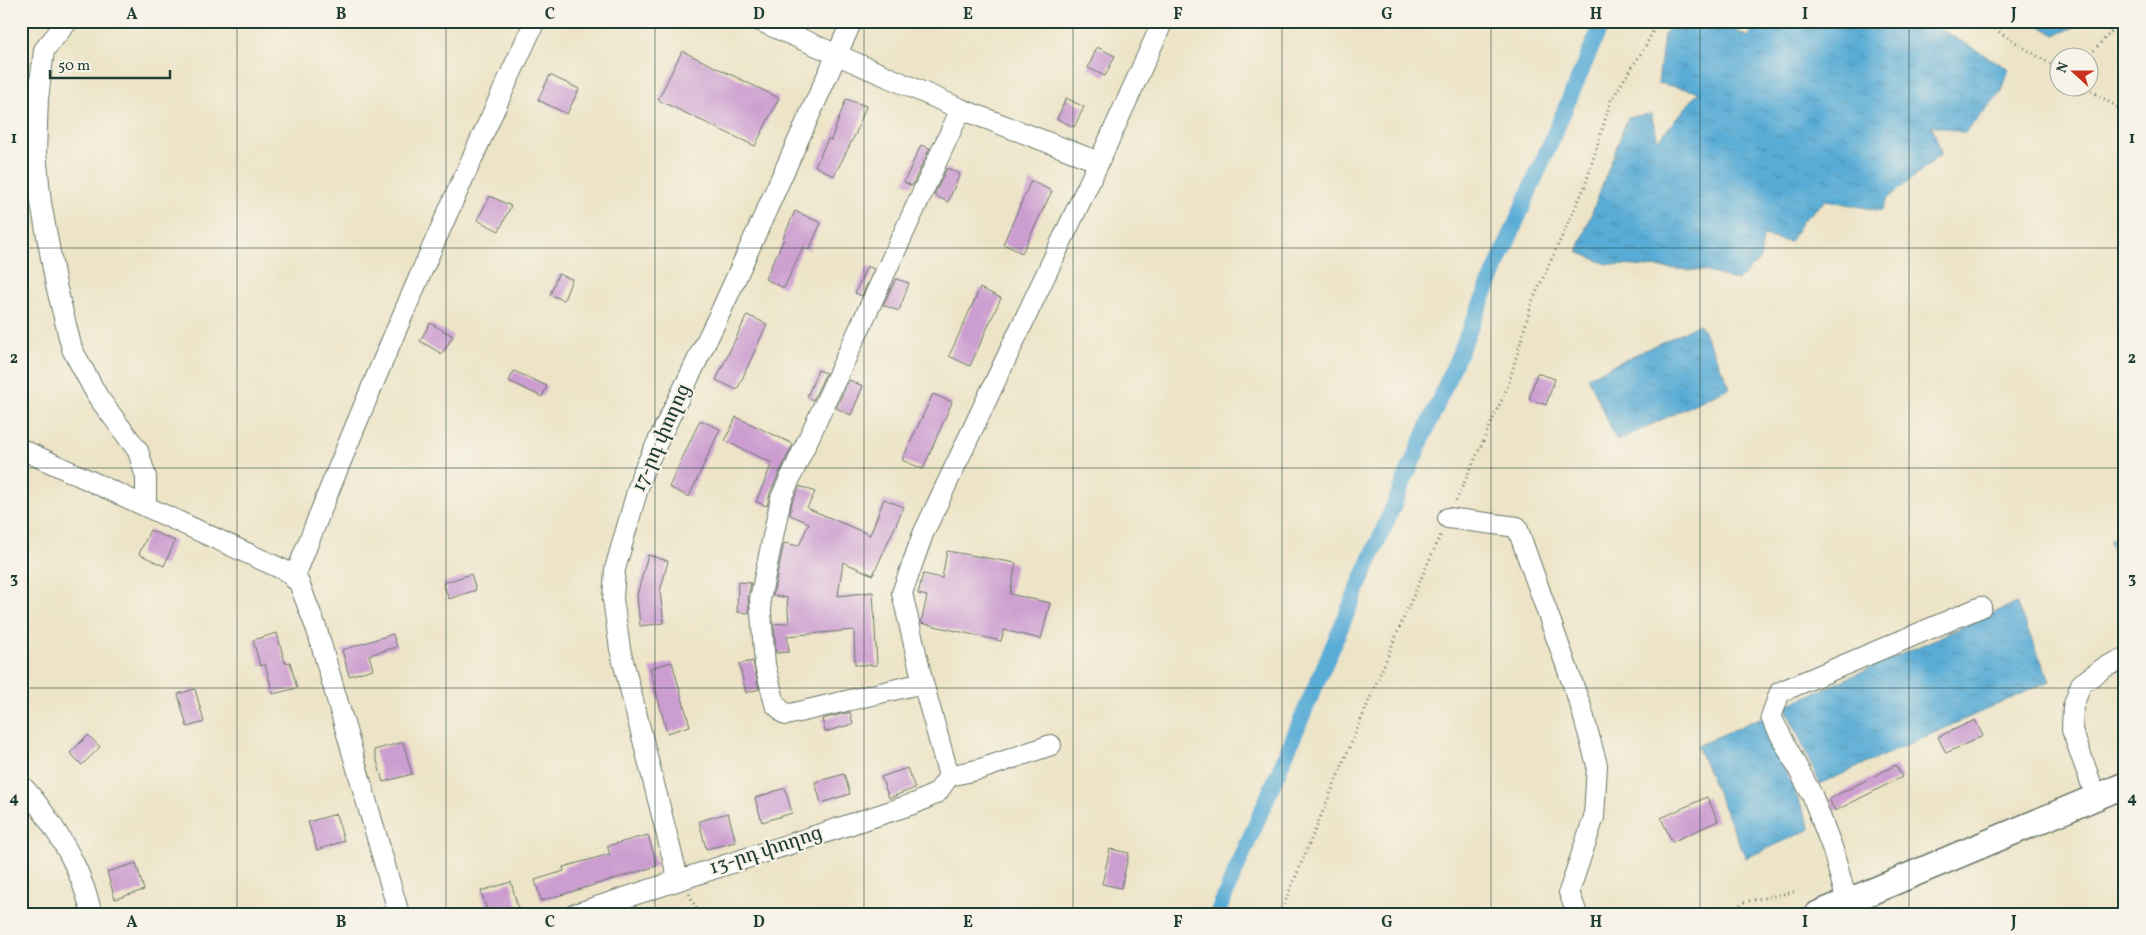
<svg xmlns="http://www.w3.org/2000/svg" width="2146" height="935" font-family="Vollkorn,'Noto Serif Armenian',serif">
	<defs>
		<pattern id="water-ripples" width="26" height="14" patternUnits="userSpaceOnUse" patternTransform="scale(1.25)"><rect width="26" height="14" fill="#59acd5"/><path d="M2 4q2-2 4 0t4 0M15 11q2-2 4 0t4 0" fill="none" stroke="#498dae"/></pattern>
	</defs>
	<rect width="100%" height="100%" fill="#f7f3e8"/>
	<filter id="ink" filterUnits="userSpaceOnUse"><feTurbulence type="fractalNoise" baseFrequency=".02" numOctaves="2"/><feDisplacementMap in="SourceGraphic" scale="10" xChannelSelector="R" yChannelSelector="G"/><feConvolveMatrix kernelMatrix="1 2 1 2 8 2 1 2 1" color-interpolation-filters="sRGB"/></filter>
	<filter id="wash" filterUnits="userSpaceOnUse"><feTurbulence type="fractalNoise" baseFrequency=".0096" numOctaves="4" result="noise"/><feDisplacementMap in="SourceGraphic" scale="20" xChannelSelector="R" yChannelSelector="G"/><feGaussianBlur stdDeviation="1.12" result="paint"/><feColorMatrix in="noise" values="0 0 0 0 0 0 0 0 0 0 0 0 0 0 0 0 0 1.4 0 .05"/><feComposite in="paint" operator="in"/></filter>
	<g filter="url(#wash)">
		<rect width="100%" height="100%" fill="#ede4c7"/>
		<path fill="url(#water-ripples)" stroke="#3c7484" d="M 1676,21 L 1716,21 L 1748,37 L 1759,21 L 1926,21 L 2009,69 L 2002,91 L 1965,133 L 1932,125 L 1941,154 L 1886,200 L 1882,211 L 1826,200 L 1802,221 L 1790,242 L 1763,236 L 1760,259 L 1738,281 L 1705,271 L 1607,264 L 1577,252 L 1628,117 L 1651,114 L 1658,140 L 1699,92 L 1658,83 L 1664,34 Z
			M 2032,21 L 2090,21 L 2055,35 Z
			M 1700,324 L 1730,387 L 1617,441 L 1588,377 Z
			M 2125,534 L 2125,576 L 2109,541 Z
			M 2016,603 L 2050,681 L 1820,784 L 1785,706 Z
			M 1762,717 L 1811,829 L 1746,858 L 1697,746 Z"/>
		<g fill="none" stroke-linecap="round" stroke-linejoin="round">
			<path stroke="#59acd5" stroke-width="16" d="M 1217,914 L 1603,21"/>
		</g>
		<g id="blocks">
			<path fill="#cc9dd0" d="M 1097,47 L 1115,56 L 1105,76 L 1088,68 Z
				M 682,51 L 779,98 L 755,146 L 658,100 Z
				M 550,75 L 579,89 L 567,114 L 538,100 Z
				M 1066,98 L 1084,107 L 1074,127 L 1057,119 Z
				M 846,99 L 866,106 L 856,133 L 834,176 L 815,166 L 828,139 L 831,140 Z
				M 921,145 L 930,148 L 912,186 L 904,182 Z
				M 947,168 L 960,174 L 948,202 L 934,195 Z
				M 1031,181 L 1052,191 L 1022,253 L 1003,244 Z
				M 490,196 L 511,206 L 499,231 L 477,220 Z
				M 795,211 L 821,223 L 809,250 L 803,247 L 784,288 L 765,279 L 784,239 L 783,238 Z
				M 867,266 L 874,269 L 862,296 L 855,293 Z
				M 558,274 L 572,279 L 564,300 L 550,295 Z
				M 896,279 L 909,283 L 899,311 L 883,305 Z
				M 980,288 L 1001,298 L 970,366 L 949,356 Z
				M 747,315 L 767,324 L 737,390 L 716,380 Z
				M 430,323 L 453,336 L 442,354 L 420,341 Z
				M 818,370 L 826,373 L 813,400 L 807,397 Z
				M 514,371 L 547,386 L 542,397 L 509,381 Z
				M 1537,373 L 1555,379 L 1546,405 L 1529,399 Z
				M 849,380 L 863,386 L 851,415 L 836,408 Z
				M 933,394 L 952,402 L 923,469 L 902,460 Z
				M 736,417 L 793,444 L 770,493 L 767,506 L 756,502 L 772,463 L 725,441 Z
				M 700,420 L 720,429 L 689,497 L 669,487 Z
				M 800,486 L 815,492 L 807,508 L 870,535 L 884,499 L 904,507 L 873,575 L 843,562 L 838,596 L 873,592 L 877,665 L 855,665 L 854,630 L 787,636 L 789,652 L 776,653 L 774,624 L 789,623 L 787,598 L 773,595 L 784,543 L 799,546 L 809,523 L 790,515 L 792,502 Z
				M 150,530 L 175,541 L 164,566 L 139,554 Z
				M 947,551 L 1016,563 L 1010,594 L 1050,603 L 1041,639 L 1004,630 L 1001,641 L 921,623 L 927,596 L 918,594 L 923,574 L 942,578 Z
				M 648,555 L 668,561 L 660,592 L 664,623 L 640,626 L 637,595 Z
				M 471,574 L 476,590 L 449,599 L 443,583 Z
				M 738,582 L 751,583 L 748,597 L 749,613 L 737,612 Z
				M 277,633 L 285,663 L 290,662 L 297,688 L 273,694 L 265,664 L 260,666 L 253,640 Z
				M 393,634 L 397,647 L 369,655 L 373,669 L 349,676 L 342,650 Z
				M 753,661 L 759,689 L 746,693 L 739,664 Z
				M 672,662 L 690,726 L 667,733 L 650,668 Z
				M 195,689 L 204,722 L 187,727 L 178,694 Z
				M 850,712 L 853,724 L 825,732 L 822,719 Z
				M 1975,720 L 1983,736 L 1946,753 L 1938,737 Z
				M 88,735 L 100,747 L 82,765 L 70,753 Z
				M 403,742 L 412,774 L 383,782 L 374,750 Z
				M 1896,765 L 1902,777 L 1835,811 L 1829,799 Z
				M 907,768 L 915,788 L 889,798 L 881,777 Z
				M 844,774 L 850,794 L 821,803 L 815,782 Z
				M 785,788 L 792,813 L 762,822 L 755,798 Z
				M 1707,797 L 1718,821 L 1672,842 L 1661,818 Z
				M 728,813 L 736,842 L 706,849 L 699,821 Z
				M 336,814 L 344,841 L 317,850 L 308,822 Z
				M 648,835 L 657,866 L 541,901 L 535,880 L 564,871 L 563,867 L 610,854 L 607,846 Z
				M 1110,849 L 1129,853 L 1121,888 L 1102,884 Z
				M 136,863 L 144,890 L 115,899 L 107,872 Z
				M 511,882 L 518,908 L 499,914 L 488,914 L 481,891 Z"/>
		</g>
	</g>
	<g filter="url(#ink)">
		<use href="#blocks" fill-opacity="0" stroke="#677767" stroke-width="1"/>
		<g fill="none" stroke-linecap="round" stroke-linejoin="round">
			<g stroke="#677767" stroke-width="22">
				<path id="minor" d="M 68,21 L 44,50 L 38,99 L 36,153 L 41,203 L 56,285 L 72,349 L 98,397 L 138,451 L 146,477 L 146,505
					M 760,21 L 961,109 L 1099,162
					M 21,449 L 286,571 L 299,583 L 317,630 L 399,914
					M 1448,518 L 1517,527 L 1581,707 L 1597,765 L 1594,817 L 1569,892 L 1577,914
					M 294,579 C 367,390 450,205 535,21
					M 923,683 L 786,715 L 775,704 L 765,665 L 760,599 L 781,498 L 961,109
					M 949,776 L 923,683 L 902,593 L 923,534 L 1099,162 L 1163,21
					M 949,776 L 981,769 L 1051,745
					M 21,785 C 33,796 41,809 50,822 C 71,854 82,876 92,914
					M 2096,797 L 2072,730 L 2073,707 L 2081,684 L 2105,667 L 2125,658
					M 678,879 L 620,649 L 613,599 L 615,569 L 642,474 L 721,311 L 852,21
					M 1847,902 L 1833,850 L 1812,795 L 1771,717 L 1780,692 L 1981,607
					M 575,914 L 916,803 L 937,793 L 949,776"/>
			</g>
			<g stroke="#677767" stroke-width="28">
				<path id="major" d="M 1818,914 L 2125,785"/>
			</g>
			<path stroke="#677767" stroke-width="3" stroke-dasharray="1 4" stroke-linecap="butt" d="M 1982,21 L 2058,69
				M 2087,58 L 2121,21
				M 2087,88 L 2125,112
				M 1456,501 L 1508,386 L 1532,302 L 1585,186 L 1611,100 L 1645,47 L 1658,21
				M 689,894 L 699,914
				M 1280,914 L 1406,612 L 1442,532
				M 1728,914 L 1744,902 L 1798,891"/>
			<use href="#minor" stroke="#fff" stroke-width="20"/>
			<use href="#major" stroke="#fff" stroke-width="25"/>
		</g>
	</g>
	<path fill="none" stroke="#1f3d34" stroke-width="1" stroke-opacity="0.55" d="M 237,21 L 237,914M 446,21 L 446,914M 655,21 L 655,914M 864,21 L 864,914M 1073,21 L 1073,914M 1282,21 L 1282,914M 1491,21 L 1491,914M 1700,21 L 1700,914M 1909,21 L 1909,914M 21,248 L 2125,248M 21,468 L 2125,468M 21,688 L 2125,688"/>
	<g text-anchor="middle" dominant-baseline="central" stroke-width="4.5" stroke-linejoin="round" paint-order="stroke">
		<g font-size="20" fill="#1f3d34" stroke="#f7f3e8">
			<text transform="translate(662 438) rotate(-66)">17-րդ փողոց</text>
			<text transform="translate(766 851) rotate(-18)">13-րդ փողոց</text>
		</g>
	</g>
	<rect width="2146" height="935" fill="none" stroke="#f7f3e8" stroke-width="55"/>
	<g transform="translate(2074 72) rotate(291)"><circle r="24" fill="#f7f3e8" stroke="#a1aaa0"/>
	<path d="M0-4L9 19L0 12L-9 19Z" fill="#c8321e"/>
	<text y="-8" font-size="14" font-weight="bold" text-anchor="middle" fill="#1f3d34">N</text>
	</g>
	<path d="M50 70v8h120v-8" fill="none" stroke="#1f3d34" stroke-width="2.5"/>
	<text x="58" y="70" font-size="15" fill="#1f3d34" stroke="#f7f3e8" stroke-width="4" paint-order="stroke">50 m</text>
	<rect x="28" y="28" width="2090" height="880" fill="none" stroke="#1f3d34" stroke-width="2"/>
	<g font-size="16" text-anchor="middle" font-weight="bold" fill="#1f3d34">
		<text x="132" y="19">A</text>
		<text x="341" y="19">B</text>
		<text x="550" y="19">C</text>
		<text x="759" y="19">D</text>
		<text x="968" y="19">E</text>
		<text x="1178" y="19">F</text>
		<text x="1387" y="19">G</text>
		<text x="1596" y="19">H</text>
		<text x="1805" y="19">I</text>
		<text x="2014" y="19">J</text>
		<text x="14" y="143">1</text>
		<text x="2132" y="143">1</text>
		<text x="14" y="363">2</text>
		<text x="2132" y="363">2</text>
		<text x="14" y="583">3</text>
		<text x="2132" y="583">3</text>
		<text x="14" y="803">4</text>
		<text x="2132" y="803">4</text>
		<text x="132" y="927">A</text>
		<text x="341" y="927">B</text>
		<text x="550" y="927">C</text>
		<text x="759" y="927">D</text>
		<text x="968" y="927">E</text>
		<text x="1178" y="927">F</text>
		<text x="1387" y="927">G</text>
		<text x="1596" y="927">H</text>
		<text x="1805" y="927">I</text>
		<text x="2014" y="927">J</text>
	</g>
</svg>
